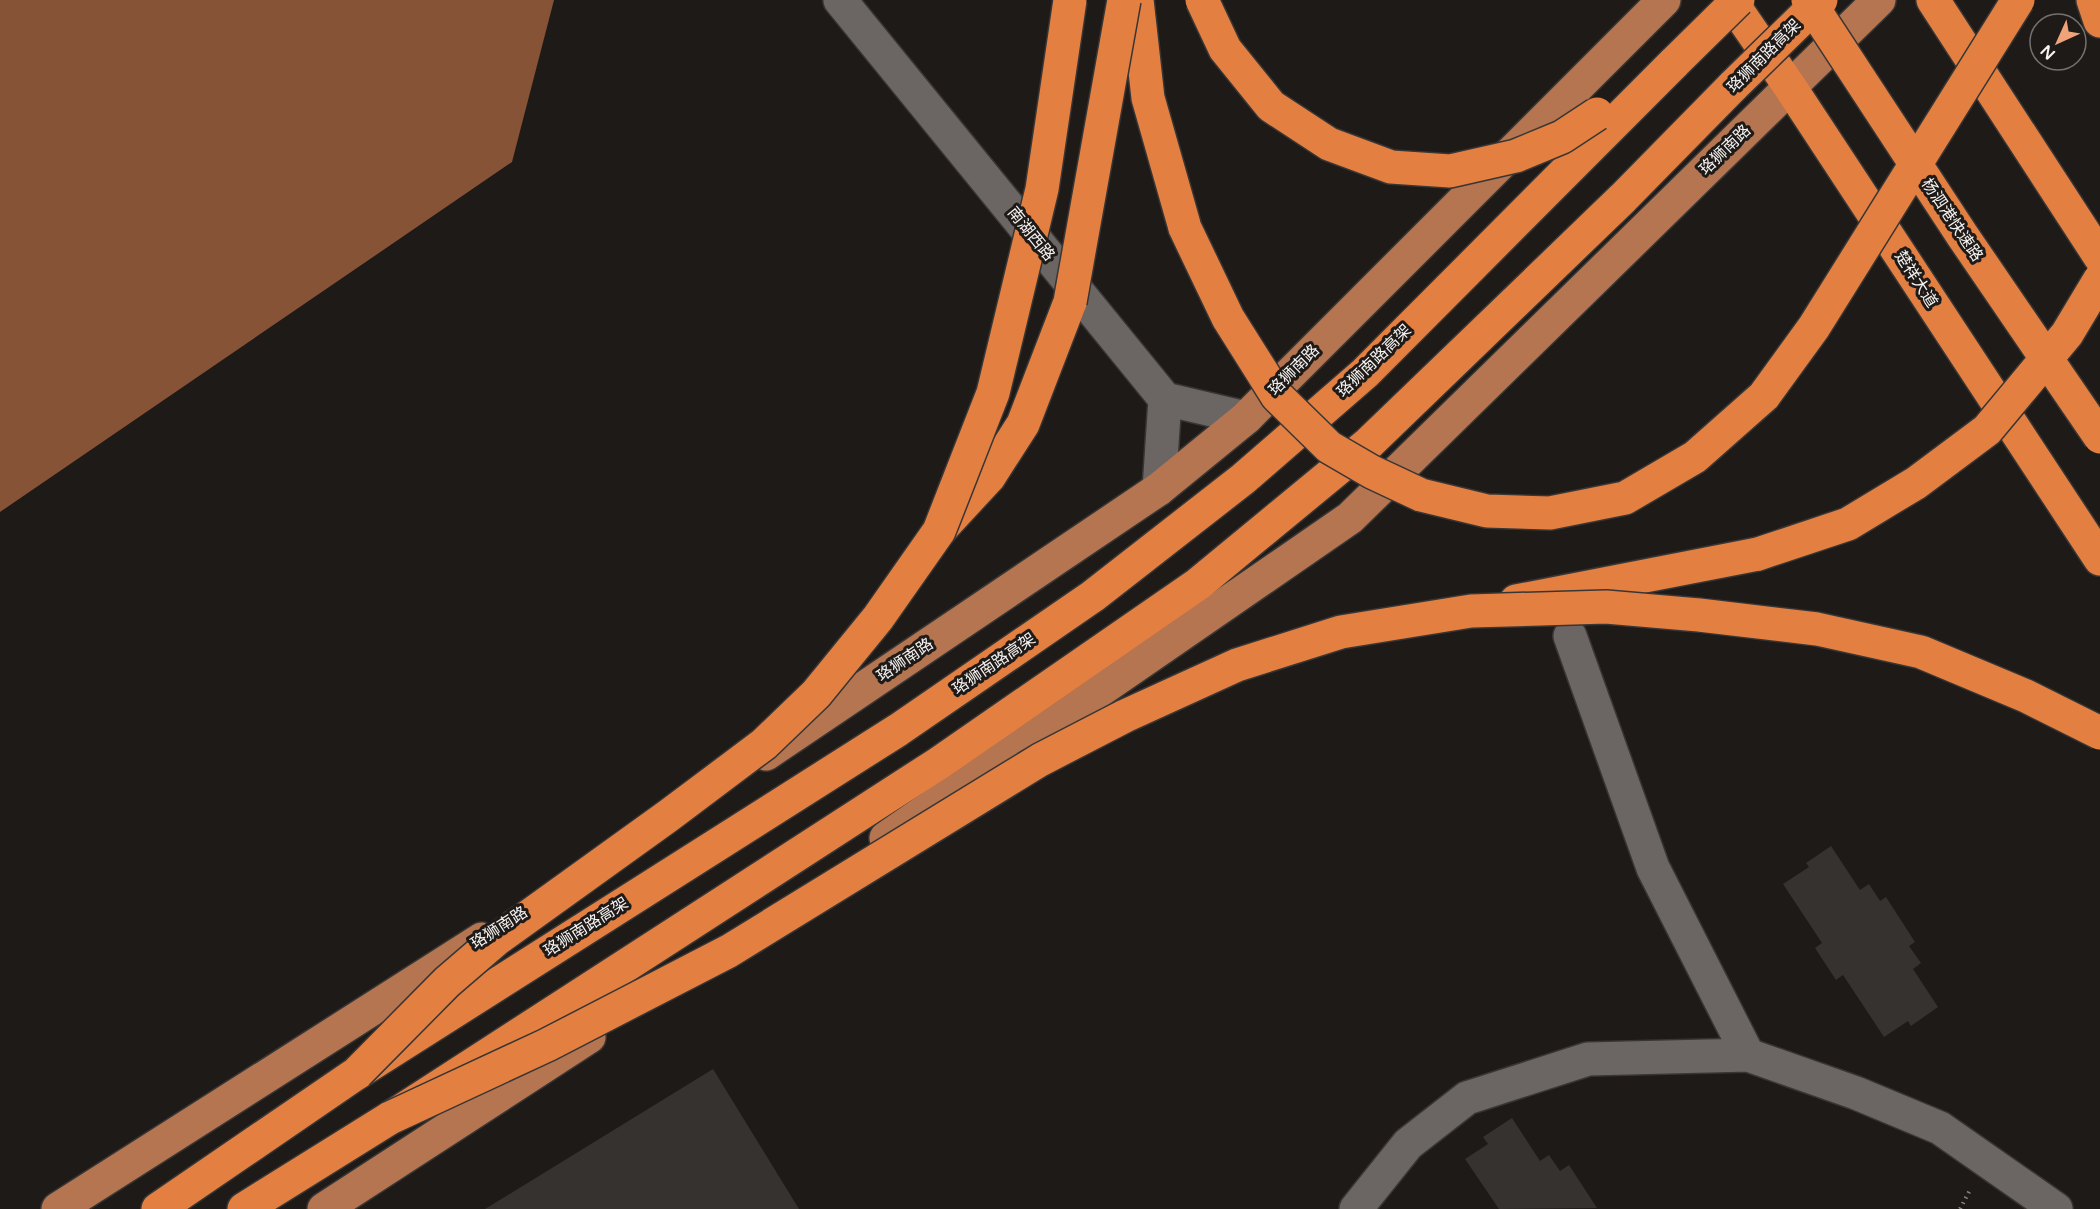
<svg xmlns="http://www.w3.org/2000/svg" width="2100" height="1209" font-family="'Varela Round','Noto Sans SC',sans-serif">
	<rect width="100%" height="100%" fill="#1e1a18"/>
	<path fill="#865336" d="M 0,0 L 554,0 L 512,162 L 0,512 Z"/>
	<path fill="#363230" d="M 1831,846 L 1860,890 L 1869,884 L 1880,901 L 1886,897 L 1915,942 L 1909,946 L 1921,963 L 1913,969 L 1938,1007 L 1911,1026 L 1908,1021 L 1884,1037 L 1843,975 L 1836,980 L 1815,948 L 1822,943 L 1783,884 L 1809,867 L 1806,863 Z
		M 713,1069 L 799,1209 L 485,1209 Z
		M 1512,1118 L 1540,1161 L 1549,1155 L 1560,1171 L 1569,1165 L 1597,1208 L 1499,1209 L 1465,1159 L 1488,1144 L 1483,1137 Z"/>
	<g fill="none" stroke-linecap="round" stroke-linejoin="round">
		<g stroke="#383634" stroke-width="36">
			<path id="minor" d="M 840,0 L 1165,399 L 1159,489
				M 1165,399 L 1246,418
				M 1570,636 L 1653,868 L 1748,1055
				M 1356,1209 L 1408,1144 L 1467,1098 L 1588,1059 L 1748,1055 L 1856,1093 L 1940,1128 L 2056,1209"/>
		</g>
		<g stroke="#383634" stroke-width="36">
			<path id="major" d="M 766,754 L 1159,489 L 1246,418 L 1664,0
				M 886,838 L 1350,518 L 1879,0
				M 58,1209 L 482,939
				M 324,1209 L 589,1037"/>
		</g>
		<g stroke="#383634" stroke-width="36">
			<path id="highway" d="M 1137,0 L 1148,98 L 1185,228
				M 1730,0 L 1790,87 L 2100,559
				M 1933,0 L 2100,257
				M 2093,0 L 2100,21
				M 939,531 L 989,477 L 1023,424 L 1070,302
				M 1516,601 L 1758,554
				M 158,1209 L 357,1073 L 898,730 L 1093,596 L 1243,479 L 1365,373 L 1675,62
				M 244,1209 L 390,1118 L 939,763 L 1198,584 L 1369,443 L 1623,198 L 1734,85"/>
		</g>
		<path stroke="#868381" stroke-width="4" stroke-dasharray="1.5 4.5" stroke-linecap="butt" d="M 1960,1209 L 1970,1190"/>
		<use href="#minor" stroke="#6b6664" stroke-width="33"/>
		<use href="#major" stroke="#b47550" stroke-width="33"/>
		<use href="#highway" stroke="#e47f42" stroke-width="33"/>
		<g stroke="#383634" stroke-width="36" stroke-linecap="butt">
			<path id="highway-bridge" d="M 1202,0 L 1225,49 L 1271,106 L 1329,144 L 1391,167 L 1450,171 L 1516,156 L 1562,137 L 1597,114
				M 1808,0 L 1962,235 L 2100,437
				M 1675,62 L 1738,0
				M 1734,85 L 1821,0
				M 1185,228 L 1228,318 L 1277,396 L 1329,447 L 1372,472 L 1421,495 L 1487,511 L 1550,513 L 1625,498 L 1695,457 L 1764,396 L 1814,327 L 2018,0
				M 1070,302 L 1124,0
				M 1758,554 L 1848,524 L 1916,483 L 1987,430 L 2067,334 L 2100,279
				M 357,1073 L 447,982 L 497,939 L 668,816 L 764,744 L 816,694 L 878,618 L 939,531 L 993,393 L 1042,189 L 1070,0
				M 390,1118 L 547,1045 L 729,951 L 1040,760 L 1125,716 L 1237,665 L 1341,632 L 1471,611 L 1606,607 L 1699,615 L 1817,629 L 1921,652 L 2026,696 L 2100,733"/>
		</g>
		<use href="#highway-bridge" stroke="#e47f42" stroke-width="33"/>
	</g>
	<g text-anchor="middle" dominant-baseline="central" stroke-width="6" stroke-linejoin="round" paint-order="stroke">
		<g font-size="16" fill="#f6f4f2" stroke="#1e1a18">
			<text transform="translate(1764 56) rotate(-45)">珞狮南路高架</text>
			<text transform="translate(1725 150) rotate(-44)">珞狮南路</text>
			<text transform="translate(1952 220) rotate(56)">杨泗港快速路</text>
			<text transform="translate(1031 234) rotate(51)">南湖西路</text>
			<text transform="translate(1916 279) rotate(57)">楚祥大道</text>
			<text transform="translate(1374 361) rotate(-44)">珞狮南路高架</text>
			<text transform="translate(1294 370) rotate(-45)">珞狮南路</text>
			<text transform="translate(905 660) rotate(-34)">珞狮南路</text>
			<text transform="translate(994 664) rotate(-34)">珞狮南路高架</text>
			<text transform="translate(586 927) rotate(-32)">珞狮南路高架</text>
			<text transform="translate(499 928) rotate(-33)">珞狮南路</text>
		</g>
	</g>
	<g transform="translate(2058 42) rotate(225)"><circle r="28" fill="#1e1a18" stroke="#74716f" stroke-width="1.5"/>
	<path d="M0-4.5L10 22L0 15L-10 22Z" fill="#f0a378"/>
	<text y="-9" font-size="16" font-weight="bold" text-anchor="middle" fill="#f6f4f2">N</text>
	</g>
</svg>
